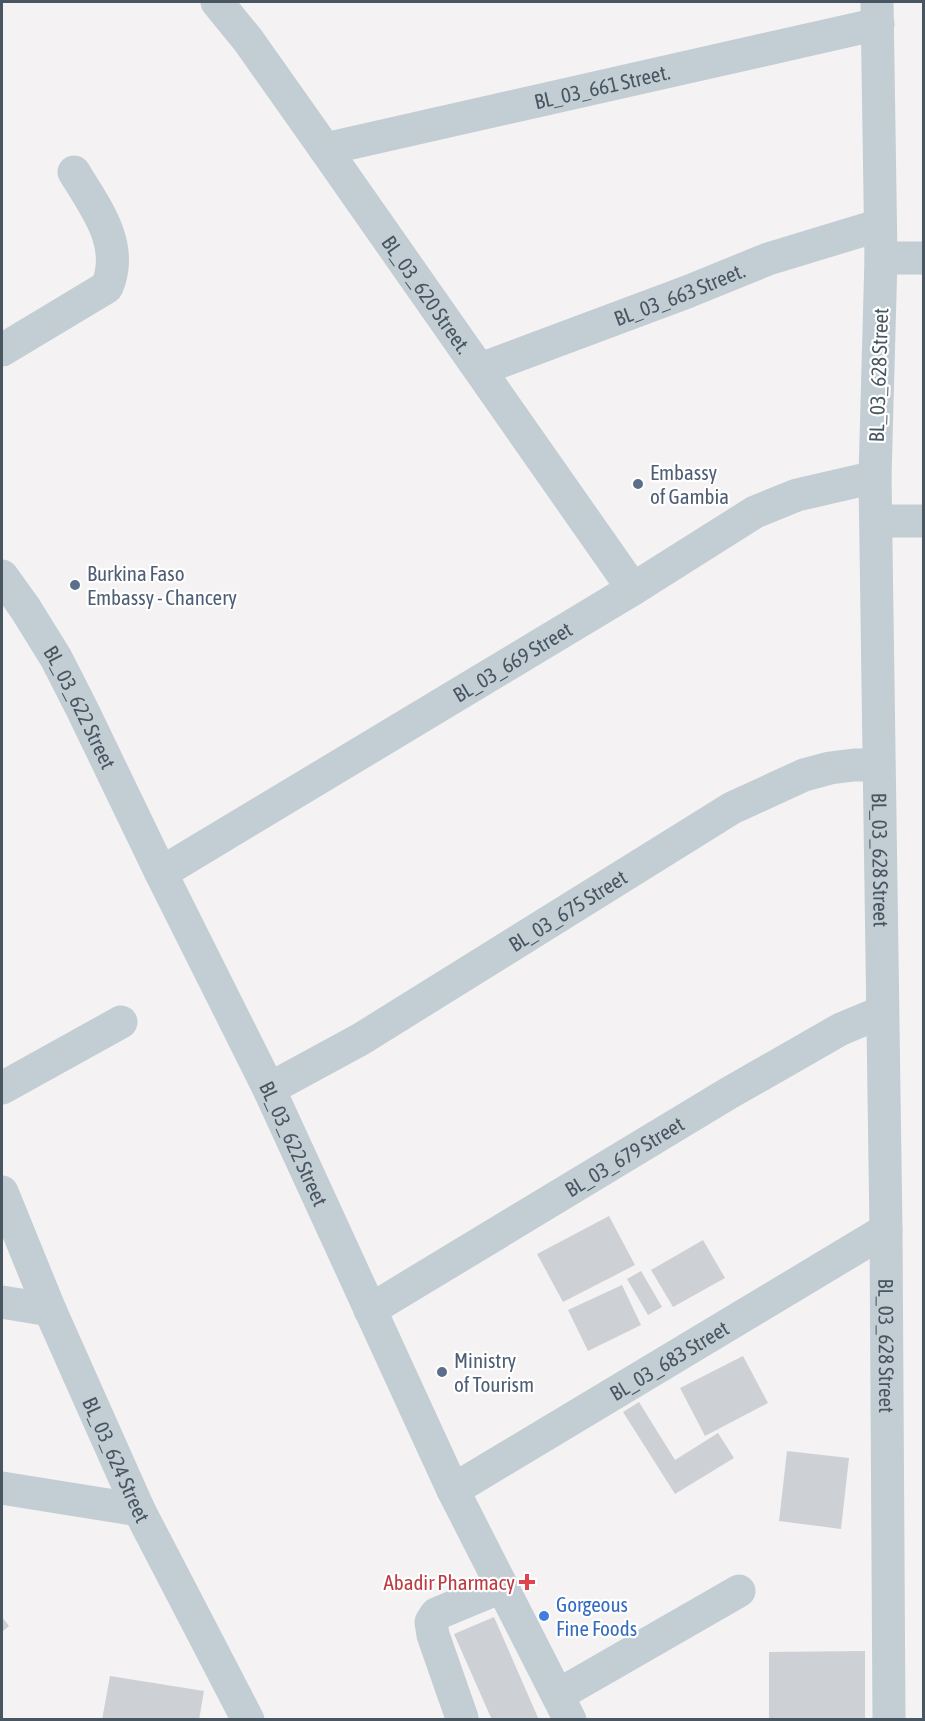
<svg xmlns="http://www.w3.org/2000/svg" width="925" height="1721" font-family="'Asap Condensed',sans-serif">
	<rect width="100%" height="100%" fill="#f4f2f2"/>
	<path fill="#cdd1d6" d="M 609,1216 L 635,1265 L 563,1302 L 537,1254 Z
		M 703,1240 L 725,1278 L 673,1307 L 651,1270 Z
		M 641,1271 L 662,1307 L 648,1315 L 627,1279 Z
		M 622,1285 L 641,1325 L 588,1351 L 568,1310 Z
		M 743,1356 L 768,1403 L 705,1436 L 680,1388 Z
		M 639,1402 L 675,1460 L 718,1433 L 734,1458 L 675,1494 L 623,1412 Z
		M 787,1451 L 849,1458 L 841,1529 L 779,1521 Z
		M 2,1617 L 9,1626 L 2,1632 Z
		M 494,1617 L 539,1720 L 492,1720 L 454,1634 Z
		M 865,1651 L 865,1720 L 769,1720 L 769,1652 Z
		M 110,1676 L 204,1691 L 199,1720 L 102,1720 Z"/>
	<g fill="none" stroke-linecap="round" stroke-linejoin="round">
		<g stroke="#c2cdd4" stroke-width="33">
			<path id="s1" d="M 217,2 L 248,40 L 325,149 L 633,589"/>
			<path id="s2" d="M 877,2 L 881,258 L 875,477 L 886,1230 L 889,1720"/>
			<path id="s3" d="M 325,149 L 878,24"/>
			<path d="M 881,258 L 924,258"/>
			<path d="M 2,350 L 107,287 C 125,244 95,207 74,172"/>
			<path id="s4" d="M 481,369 L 687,292 L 768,259 L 880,225"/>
			<path d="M 876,521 L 924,521"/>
			<path id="s5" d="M 2,576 L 25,608 L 56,658 L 82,709 L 161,873 L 269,1089 L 453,1490 L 570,1720"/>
			<path id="s6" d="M 161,873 L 633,589 L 755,512 L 797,495 L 875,477"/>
			<path d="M 2,1088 L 121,1022"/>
			<path id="s7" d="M 269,1089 L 361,1039 L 732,808 L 804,775 L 830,768 L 854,765 L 878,765"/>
			<path id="s8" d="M 2,1192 L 50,1310 L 139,1510 L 248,1720"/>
			<path d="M 2,1302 L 50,1310"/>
			<path id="s9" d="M 370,1310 L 729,1093 L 841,1029 L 882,1012"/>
			<path d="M 2,1488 L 139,1510"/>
			<path id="s10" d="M 453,1490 L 886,1230"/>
			<path d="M 558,1695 L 739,1591"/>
			<path d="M 462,1718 L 433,1635 L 431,1622 L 436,1614 L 501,1587"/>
		</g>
	</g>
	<g fill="#5c6f8a" stroke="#fff" stroke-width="2">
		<circle cx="638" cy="484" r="6"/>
		<circle cx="75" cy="585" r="6"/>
		<circle cx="442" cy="1372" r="6"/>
	</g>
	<path fill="#e0444e" stroke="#fff" stroke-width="2" d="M524 1573h6v6h6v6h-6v6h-6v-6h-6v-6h6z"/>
	<circle fill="#3f7fe0" stroke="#fff" stroke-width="2" cx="544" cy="1616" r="6"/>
	<g text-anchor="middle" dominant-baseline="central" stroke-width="4.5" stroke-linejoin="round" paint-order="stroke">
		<g font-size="21" fill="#485661" stroke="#fff">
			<text stroke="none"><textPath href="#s3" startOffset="284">BL_03_661 Street.</textPath></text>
			<text stroke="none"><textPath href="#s1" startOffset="360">BL_03_620 Street.</textPath></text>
			<text stroke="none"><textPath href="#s4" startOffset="212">BL_03_663 Street.</textPath></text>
			<text transform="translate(878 375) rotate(-88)">BL_03_628 Street</text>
			<text stroke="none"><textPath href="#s6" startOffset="410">BL_03_669 Street</textPath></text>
			<text stroke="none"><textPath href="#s5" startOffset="153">BL_03_622 Street</textPath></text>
			<text stroke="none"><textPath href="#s2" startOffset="858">BL_03_628 Street</textPath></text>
			<text stroke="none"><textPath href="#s7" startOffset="348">BL_03_675 Street</textPath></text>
			<text stroke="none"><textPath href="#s5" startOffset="639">BL_03_622 Street</textPath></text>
			<text stroke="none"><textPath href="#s9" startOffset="297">BL_03_679 Street</textPath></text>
			<text stroke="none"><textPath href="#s2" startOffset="1344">BL_03_628 Street</textPath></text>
			<text stroke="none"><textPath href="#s10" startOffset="252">BL_03_683 Street</textPath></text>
			<text stroke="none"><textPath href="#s8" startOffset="291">BL_03_624 Street</textPath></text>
		</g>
		<g font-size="21" fill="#4e5e75" stroke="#fff" text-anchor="start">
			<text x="650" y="472">Embassy<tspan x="650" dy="24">of Gambia</tspan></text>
			<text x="87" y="573">Burkina Faso<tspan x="87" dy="24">Embassy - Chancery</tspan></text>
			<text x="454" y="1360">Ministry<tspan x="454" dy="24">of Tourism</tspan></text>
		</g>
		<g font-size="21" fill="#be3a42" stroke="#fff" text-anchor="end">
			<text x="515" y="1582">Abadir Pharmacy</text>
		</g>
		<g font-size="21" fill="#366cbe" stroke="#fff" text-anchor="start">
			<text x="556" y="1604">Gorgeous<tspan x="556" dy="24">Fine Foods</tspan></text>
		</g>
	</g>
	<rect width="925" height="1721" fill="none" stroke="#485661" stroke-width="6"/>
</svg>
